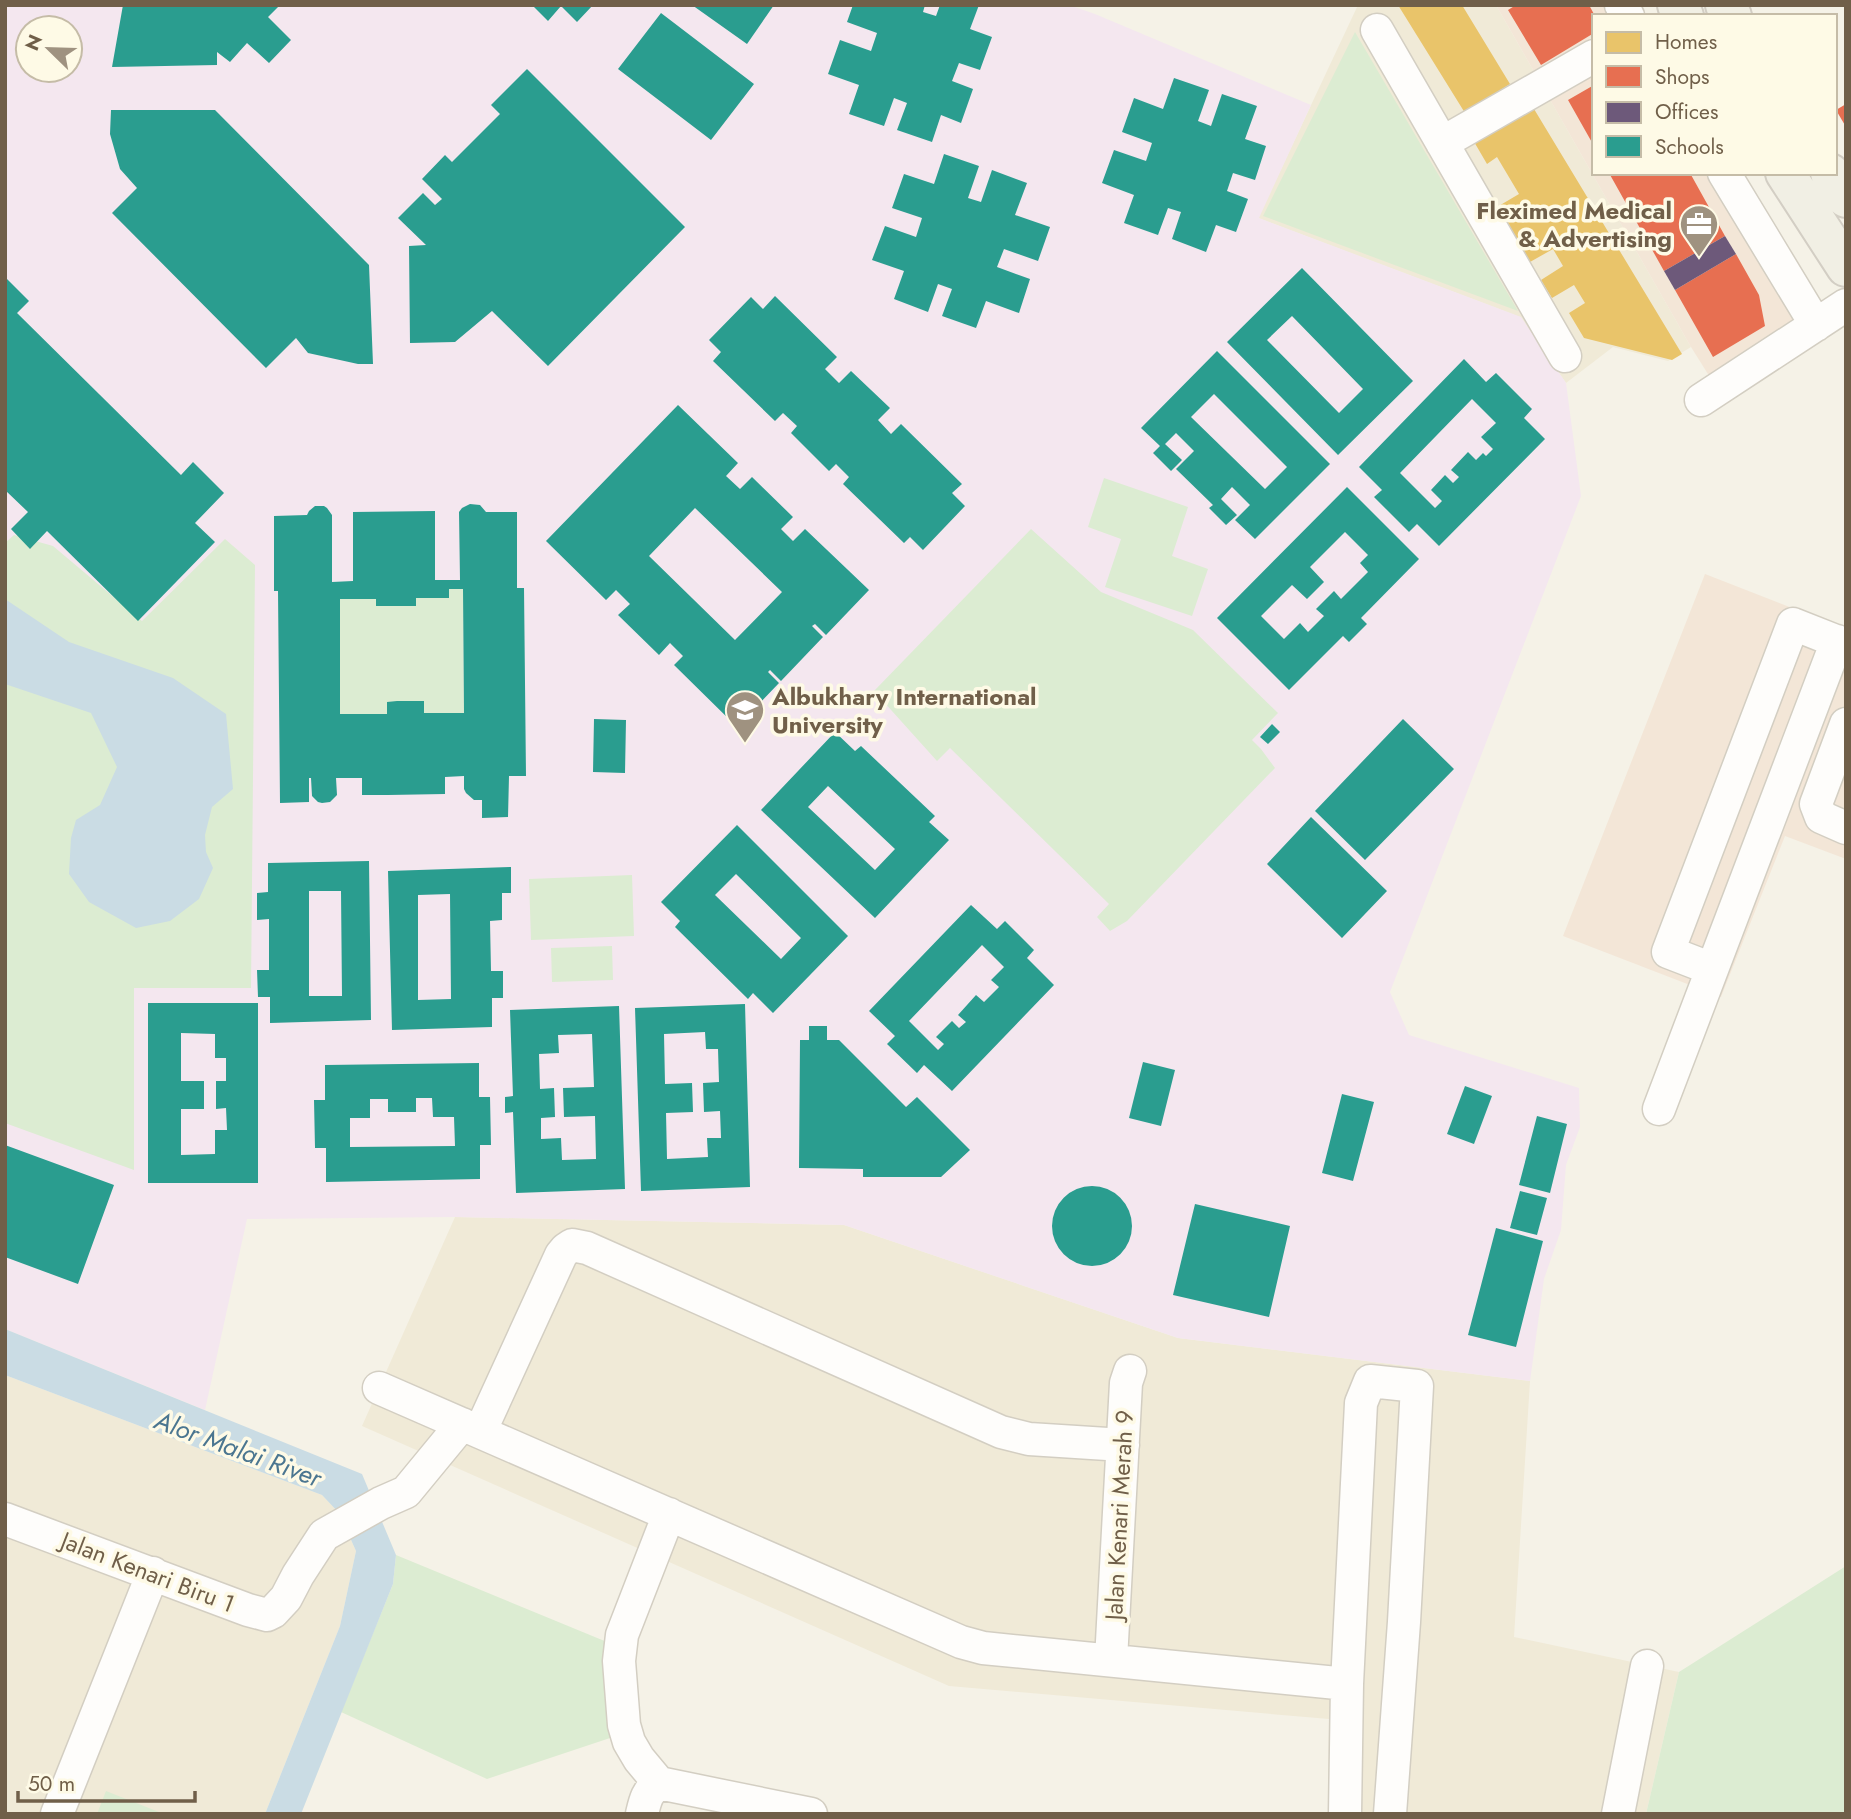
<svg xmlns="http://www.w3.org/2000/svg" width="1851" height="1819" font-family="Jost,sans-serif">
	<rect width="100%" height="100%" fill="#f5f2e7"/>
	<path fill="#f0ead7" d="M 1358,5 L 1496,5 L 1691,347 L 1668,361 L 1613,347 L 1566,383 L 1520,317 L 1258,218 Z
		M 455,1217 L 844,1225 L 1178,1338 L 1530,1381 L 1514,1637 L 1679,1672 L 1646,1814 L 1328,1814 L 1329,1719 L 949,1686 L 362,1426 Z
		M 5,1375 L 322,1495 L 339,1513 L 356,1551 L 340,1626 L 265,1814 L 5,1814 Z"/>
	<path fill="#f3e6d7" d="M 1496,5 L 1625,5 L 1632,16 L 1594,16 L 1594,173 L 1729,173 L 1827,333 L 1723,398 L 1691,347 Z
		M 1705,574 L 1846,629 L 1846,859 L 1785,836 L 1721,997 L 1563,936 Z"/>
	<path fill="#f4e7ef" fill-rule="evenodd" d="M 5,5 L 1069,5 L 1095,14 L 1311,105 L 1259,218 L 1521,317 L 1566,383 L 1581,496 L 1390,992 L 1409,1035 L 1579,1088 L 1580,1127 L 1566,1165 L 1561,1230 L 1544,1279 L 1530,1381 L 1178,1338 L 844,1225 L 455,1217 L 247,1219 L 205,1410 L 5,1329 ZM 28,28 L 70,28 L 70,70 L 28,70 Z"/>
	<path fill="#dcecd2" d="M 1355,32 L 1518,311 L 1263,216 Z
		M 1104,478 L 1188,507 L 1172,556 L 1208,569 L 1192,616 L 1105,587 L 1121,539 L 1088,527 Z
		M 1031,529 L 1101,592 L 1193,630 L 1278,713 L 1252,740 L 1261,749 L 1275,768 L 1127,921 L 1110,931 L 1097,917 L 1109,904 L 950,748 L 937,761 L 874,691 Z
		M 14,535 L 53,546 L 142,621 L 225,539 L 255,565 L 251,988 L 134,988 L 134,1170 L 5,1123 L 5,543 Z
		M 449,589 L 463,589 L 464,713 L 424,713 L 424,701 L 388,702 L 387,714 L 340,714 L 340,599 L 376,599 L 376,606 L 415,606 L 416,598 L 449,598 Z
		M 632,875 L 634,936 L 531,940 L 529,879 Z
		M 612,946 L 613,980 L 552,982 L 551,948 Z
		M 396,1555 L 607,1642 L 613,1737 L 487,1779 L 341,1712 L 393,1584 Z
		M 1846,1566 L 1846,1814 L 1646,1814 L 1679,1672 Z
		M 106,1791 L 164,1814 L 97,1814 Z"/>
	<path fill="#cadce4" d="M 5,599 L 69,642 L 173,678 L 226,714 L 233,789 L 212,807 L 205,835 L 206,852 L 213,868 L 199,899 L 170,921 L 136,928 L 89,902 L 69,874 L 71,838 L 76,820 L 100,805 L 117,767 L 91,713 L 5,684 Z
		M 5,1329 L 362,1474 L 396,1555 L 393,1584 L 301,1814 L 265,1814 L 340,1626 L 356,1551 L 339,1513 L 322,1495 L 5,1375 Z"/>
	<path fill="#e9c46a" d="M 1398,5 L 1462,5 L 1510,84 L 1465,113 Z
		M 1531,104 L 1682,354 L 1672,360 L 1584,338 L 1569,313 L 1585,303 L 1574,285 L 1552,298 L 1541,280 L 1563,266 L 1553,249 L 1530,262 L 1497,207 L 1519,194 L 1497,157 L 1487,164 L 1473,140 Z"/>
	<path fill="#e76f51" d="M 1516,5 L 1589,5 L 1595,16 L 1594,16 L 1594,33 L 1541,65 L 1508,10 Z
		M 1594,85 L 1594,146 L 1568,100 Z
		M 1846,104 L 1846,127 L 1836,110 Z
		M 1609,173 L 1690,173 L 1725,236 L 1664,271 Z
		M 1736,254 L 1759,295 L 1765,326 L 1713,357 L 1675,290 Z"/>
	<path fill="#6d597a" d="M 1725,236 L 1736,254 L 1675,290 L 1664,271 Z"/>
	<path fill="#2a9d8f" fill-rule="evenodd" d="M 123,5 L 280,5 L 268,17 L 291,40 L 269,63 L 247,43 L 230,62 L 217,52 L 217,65 L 112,67 Z
		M 532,5 L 593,5 L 577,22 L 561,6 L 548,21 Z
		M 692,5 L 774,5 L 747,44 Z
		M 853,5 L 925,5 L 923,12 L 936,16 L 940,5 L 979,5 L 970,29 L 992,37 L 980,70 L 959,63 L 952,81 L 973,89 L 961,123 L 941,115 L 932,142 L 897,130 L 907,103 L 894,98 L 884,126 L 849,114 L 859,85 L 828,74 L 840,40 L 871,51 L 877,33 L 847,22 Z
		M 661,13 L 754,84 L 711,140 L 618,69 Z
		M 527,69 L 685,227 L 548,366 L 492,311 L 455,342 L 410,343 L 409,246 L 426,245 L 398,218 L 423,193 L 435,205 L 442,199 L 422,179 L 445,155 L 452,162 L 500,114 L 491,105 Z
		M 1174,78 L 1209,90 L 1198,121 L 1211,126 L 1222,94 L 1257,106 L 1245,139 L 1266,146 L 1255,180 L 1233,173 L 1227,191 L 1248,199 L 1236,232 L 1216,225 L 1206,252 L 1172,239 L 1181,212 L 1168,208 L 1158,235 L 1124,223 L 1134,195 L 1102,183 L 1114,150 L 1146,161 L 1152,143 L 1122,132 L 1134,98 L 1163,109 Z
		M 111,110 L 215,110 L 369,265 L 373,364 L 358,364 L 308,353 L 296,338 L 266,368 L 112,213 L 137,188 L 120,169 L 110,134 Z
		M 944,154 L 979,166 L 968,198 L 981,202 L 992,170 L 1027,183 L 1015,215 L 1050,227 L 1038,261 L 1004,249 L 997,267 L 1030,279 L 1019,313 L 986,301 L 976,328 L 942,316 L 952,289 L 938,284 L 928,312 L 894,299 L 904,271 L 872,260 L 885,226 L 916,237 L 922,218 L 892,208 L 904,174 L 934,184 Z
		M 1302,268 L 1413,381 L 1338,455 L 1227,342 ZM 1292,316 L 1363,389 L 1339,413 L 1267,340 Z
		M 5,277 L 29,301 L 17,313 L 181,475 L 193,462 L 224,493 L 195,523 L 215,542 L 138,621 L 47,531 L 30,549 L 11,529 L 28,512 L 5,490 Z
		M 775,296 L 837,357 L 825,369 L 839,383 L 851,371 L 890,408 L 878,420 L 891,434 L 901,424 L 962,484 L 952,493 L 965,506 L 923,550 L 910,537 L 904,543 L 843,484 L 849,477 L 836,464 L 829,471 L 791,433 L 797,426 L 783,413 L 775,421 L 713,361 L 721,352 L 709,340 L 751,297 L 763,309 Z
		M 1217,351 L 1330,464 L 1255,539 L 1235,520 L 1250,505 L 1232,487 L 1221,499 L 1237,515 L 1226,525 L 1209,508 L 1213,505 L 1176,469 L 1194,451 L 1176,433 L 1165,444 L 1182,460 L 1171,471 L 1153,453 L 1160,446 L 1141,428 ZM 1214,394 L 1287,467 L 1265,489 L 1191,417 Z
		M 1464,359 L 1486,382 L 1496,373 L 1532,409 L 1524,418 L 1545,439 L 1439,546 L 1417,524 L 1409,532 L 1374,497 L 1382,490 L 1359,467 ZM 1472,399 L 1496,423 L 1481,437 L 1493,449 L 1486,456 L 1483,453 L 1476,460 L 1468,452 L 1451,470 L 1459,477 L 1453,483 L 1445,475 L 1431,490 L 1442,501 L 1435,508 L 1400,473 Z
		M 678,405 L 738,463 L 726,476 L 740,489 L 752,477 L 793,517 L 781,529 L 793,541 L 805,529 L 869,590 L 826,635 L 815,624 L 812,626 L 823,637 L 781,681 L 770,670 L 768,672 L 779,683 L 737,727 L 674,665 L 683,656 L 670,643 L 659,655 L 618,615 L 630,604 L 616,590 L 606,600 L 546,541 ZM 695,508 L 782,592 L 735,640 L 649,556 Z
		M 1347,487 L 1419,559 L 1361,618 L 1367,624 L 1349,642 L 1343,636 L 1289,690 L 1217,618 ZM 1345,532 L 1368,555 L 1360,563 L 1368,572 L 1341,599 L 1334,591 L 1316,609 L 1324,616 L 1308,632 L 1300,623 L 1284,639 L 1261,616 L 1292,585 L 1307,599 L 1324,582 L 1310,567 Z
		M 470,504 L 480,505 L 486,512 L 517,512 L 517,588 L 524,588 L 526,776 L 509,776 L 508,817 L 482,818 L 482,800 L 474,800 L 466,793 L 464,789 L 464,776 L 445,777 L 445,794 L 388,795 L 362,795 L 362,778 L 336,778 L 337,795 L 330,802 L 322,803 L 318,802 L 312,796 L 311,778 L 309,778 L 309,802 L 280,803 L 278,591 L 274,591 L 274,516 L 307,515 L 309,511 L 315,506 L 324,506 L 327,508 L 332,515 L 332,582 L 353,581 L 353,512 L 435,511 L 435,580 L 460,580 L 459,512 L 462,508 ZM 449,589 L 463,589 L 464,713 L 424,713 L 424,701 L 397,701 L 387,702 L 387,714 L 340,714 L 340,599 L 376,599 L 376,606 L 416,606 L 416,598 L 449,598 Z
		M 594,719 L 626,720 L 625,773 L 593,772 Z
		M 1403,719 L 1454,769 L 1365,860 L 1315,811 Z
		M 1272,724 L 1280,732 L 1268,744 L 1260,737 Z
		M 835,732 L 855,751 L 861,746 L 935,816 L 929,822 L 949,840 L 875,918 L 761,810 ZM 828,786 L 895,849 L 875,870 L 808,807 Z
		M 1311,817 L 1387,891 L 1342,938 L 1267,864 Z
		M 737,825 L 848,936 L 773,1013 L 753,993 L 748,999 L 675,927 L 680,921 L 661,902 ZM 736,874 L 801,938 L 781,959 L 715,895 Z
		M 369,861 L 371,1020 L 270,1023 L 270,997 L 258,997 L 257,970 L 269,970 L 269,919 L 257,920 L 257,893 L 268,892 L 268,863 ZM 309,891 L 341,891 L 342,996 L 309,996 Z
		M 511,867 L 511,893 L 502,893 L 502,920 L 490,921 L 491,971 L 503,971 L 503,998 L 492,998 L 492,1027 L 392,1030 L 388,871 ZM 450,894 L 451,999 L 418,1000 L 418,895 Z
		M 971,905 L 997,929 L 1005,921 L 1034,950 L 1027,958 L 1054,985 L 952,1091 L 924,1065 L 917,1073 L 887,1044 L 895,1036 L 869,1011 ZM 982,945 L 1004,967 L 991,980 L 999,987 L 984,1002 L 976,995 L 958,1015 L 966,1022 L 959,1028 L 952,1021 L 936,1037 L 944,1044 L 938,1050 L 909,1021 Z
		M 148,1003 L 258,1003 L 258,1183 L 148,1183 ZM 181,1033 L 215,1034 L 215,1058 L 226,1058 L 226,1081 L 216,1081 L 216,1109 L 226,1108 L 227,1130 L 215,1130 L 215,1154 L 181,1155 L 181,1109 L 204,1109 L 204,1081 L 181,1081 Z
		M 745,1004 L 750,1187 L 641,1191 L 635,1008 ZM 705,1032 L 706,1049 L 718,1049 L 719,1082 L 703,1083 L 704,1112 L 720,1111 L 721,1138 L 707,1138 L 708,1157 L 667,1159 L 666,1113 L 693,1112 L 692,1083 L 665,1084 L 664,1034 Z
		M 619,1006 L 625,1189 L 516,1193 L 513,1112 L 505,1113 L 505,1097 L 513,1096 L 510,1010 ZM 592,1034 L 594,1087 L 563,1088 L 564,1117 L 595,1116 L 596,1159 L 562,1160 L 561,1138 L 541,1139 L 541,1118 L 555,1117 L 554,1088 L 540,1089 L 539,1054 L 559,1053 L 558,1035 Z
		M 809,1026 L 827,1026 L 827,1040 L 839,1040 L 906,1107 L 917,1097 L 970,1150 L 941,1177 L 863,1177 L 863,1169 L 799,1168 L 800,1040 L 809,1040 Z
		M 1143,1062 L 1175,1070 L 1161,1126 L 1129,1118 Z
		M 479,1063 L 479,1097 L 490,1097 L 491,1145 L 480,1145 L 480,1179 L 326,1182 L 326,1148 L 315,1148 L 314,1100 L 325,1100 L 325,1065 ZM 416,1098 L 432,1098 L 433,1117 L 454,1117 L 455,1146 L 350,1147 L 350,1118 L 370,1118 L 370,1099 L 388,1099 L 388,1112 L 416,1112 Z
		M 1465,1086 L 1492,1096 L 1474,1144 L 1447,1134 Z
		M 1342,1094 L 1374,1102 L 1353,1181 L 1322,1173 Z
		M 1537,1116 L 1567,1124 L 1550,1193 L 1519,1185 Z
		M 5,1145 L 114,1185 L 78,1284 L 5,1257 Z
		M1052 1226a40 40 0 1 1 80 0a40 40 0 1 1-80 0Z
		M 1520,1191 L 1547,1198 L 1537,1235 L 1510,1228 Z
		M 1195,1204 L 1290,1226 L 1269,1317 L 1173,1295 Z
		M 1496,1228 L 1543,1241 L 1516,1347 L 1468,1335 Z"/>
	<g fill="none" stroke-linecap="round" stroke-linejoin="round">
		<g stroke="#d3cec2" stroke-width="35">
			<path id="minor" d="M 1621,5 L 1628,16
				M 1377,30 L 1565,356
				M 1442,143 L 1594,56
				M 1724,173 L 1816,325
				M 1701,400 L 1846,305
				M 1846,724 L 1816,804 L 1821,817 L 1846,828
				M 1712,969 L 1668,952 L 1793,624 L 1846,645
				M 1659,1109 L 1837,641
				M 379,1388 L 961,1642 L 983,1648 L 1347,1684
				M 480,1432 L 561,1255 L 566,1249 L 572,1245 L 587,1248 L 1001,1432 L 1029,1439 L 1123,1445
				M 5,1519 L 248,1610 L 267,1615 L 273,1612 L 286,1598 L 298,1575 L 324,1535 L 381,1503 L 406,1492 L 462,1424
				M 1111,1660 L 1126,1383 L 1130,1371
				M 659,1783 L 811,1814
				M 57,1814 L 153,1573
				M 642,1814 C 645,1801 647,1791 659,1783 L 639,1759 L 629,1742 L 624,1725 L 619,1661 L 622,1635 L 669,1514
				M 1345,1814 L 1347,1684 L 1361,1403 L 1370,1381 L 1417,1386 L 1404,1622 L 1390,1814
				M 1618,1814 L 1647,1666"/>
		</g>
		<g stroke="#d3cec4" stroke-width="42">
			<path id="major" d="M 1677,5 L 1684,16
				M 1725,5 L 1732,16
				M 1785,173 L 1846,267
				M 1830,173 L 1846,198"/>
		</g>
		<use href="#minor" stroke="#fefdfb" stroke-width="32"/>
		<use href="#major" stroke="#f1efe4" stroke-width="38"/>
	</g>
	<defs>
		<g id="office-pin" transform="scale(2.0125)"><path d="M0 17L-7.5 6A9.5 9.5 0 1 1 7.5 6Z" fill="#9f9280" stroke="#fefae6"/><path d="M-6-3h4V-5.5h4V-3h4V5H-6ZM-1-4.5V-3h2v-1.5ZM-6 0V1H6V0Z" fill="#fff"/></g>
		<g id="university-pin" transform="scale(2.0125)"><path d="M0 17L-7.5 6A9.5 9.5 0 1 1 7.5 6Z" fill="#9f9280" stroke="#fefae6"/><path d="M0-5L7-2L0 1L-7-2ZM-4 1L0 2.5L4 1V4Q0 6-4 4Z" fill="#fff"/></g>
	</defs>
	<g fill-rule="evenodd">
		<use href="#office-pin" x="1699" y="224"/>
		<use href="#university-pin" x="745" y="710"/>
	</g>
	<g text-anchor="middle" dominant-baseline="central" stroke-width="7" stroke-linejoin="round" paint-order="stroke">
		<g font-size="24" font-weight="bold" fill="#705f49" stroke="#fefae6" text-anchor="end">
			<text x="1672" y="210">Fleximed Medical<tspan x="1672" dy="28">&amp; Advertising</tspan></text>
			<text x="772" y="696" text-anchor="start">Albukhary International<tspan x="772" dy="28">University</tspan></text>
		</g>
		<g font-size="24" fill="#705f49" stroke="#fefae6">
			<text transform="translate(1119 1515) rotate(-87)">Jalan Kenari Merah 9</text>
			<text transform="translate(148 1572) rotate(21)">Jalan Kenari Biru 1</text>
		</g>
		<g font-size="26" font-style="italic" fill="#4b7690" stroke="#fefae6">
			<text transform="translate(238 1449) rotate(20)">Alor Malai River</text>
		</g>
	</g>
	<rect width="1851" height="1819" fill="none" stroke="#705f49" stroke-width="14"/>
	<rect x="1592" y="14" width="245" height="161" fill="#fefae6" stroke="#c5bca7" stroke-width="2"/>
	<rect x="1606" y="32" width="35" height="21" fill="#e9c46a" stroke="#c5bca7" stroke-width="2"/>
	<text x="1655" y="49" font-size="21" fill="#705f49">Homes</text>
	<rect x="1606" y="66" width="35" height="21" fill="#e76f51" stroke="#c5bca7" stroke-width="2"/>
	<text x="1655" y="84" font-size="21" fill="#705f49">Shops</text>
	<rect x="1606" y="102" width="35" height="21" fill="#6d597a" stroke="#c5bca7" stroke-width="2"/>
	<text x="1655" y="119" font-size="21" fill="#705f49">Offices</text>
	<rect x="1606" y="136" width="35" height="21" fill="#2a9d8f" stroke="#c5bca7" stroke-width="2"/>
	<text x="1655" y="154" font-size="21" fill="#705f49">Schools</text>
	<g transform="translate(49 49) rotate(293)"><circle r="33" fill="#fefae6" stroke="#c5bca7" stroke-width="2"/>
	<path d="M0-5L12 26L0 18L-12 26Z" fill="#9f9280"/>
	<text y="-10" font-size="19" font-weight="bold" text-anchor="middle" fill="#705f49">N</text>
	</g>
	<path d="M18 1791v10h177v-10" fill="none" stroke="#705f49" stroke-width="3.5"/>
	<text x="28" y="1791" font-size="21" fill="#705f49" stroke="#fefae6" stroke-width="5" paint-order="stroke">50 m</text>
</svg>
